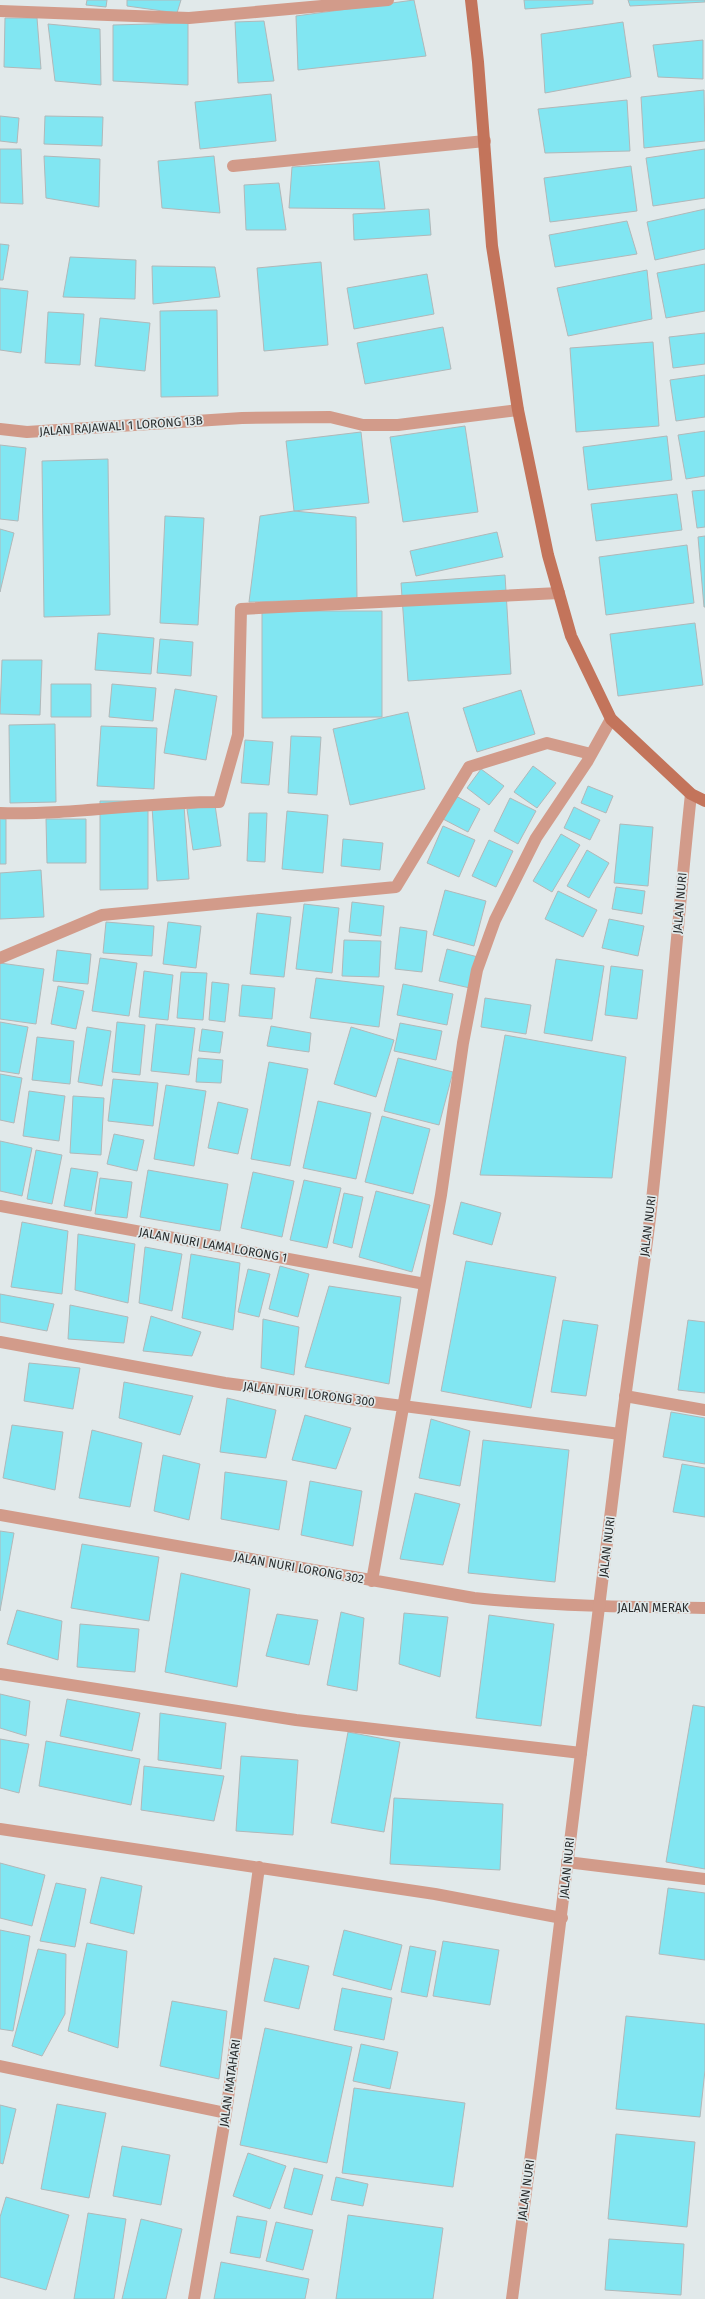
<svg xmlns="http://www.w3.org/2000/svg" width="705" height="2299" font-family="'Fira Sans',sans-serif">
	<rect width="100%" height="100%" fill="#e1e9ea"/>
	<path fill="#81e6f2" stroke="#b1b8b9" d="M 87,0 L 107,0 L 106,7 L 86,5 Z
		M 127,0 L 181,0 L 177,13 L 127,6 Z
		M 414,0 L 426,56 L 298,70 L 296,16 Z
		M 524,0 L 593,0 L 593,4 L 525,9 Z
		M 628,0 L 705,0 L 705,2 L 630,6 Z
		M 5,18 L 37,18 L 41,69 L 4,67 Z
		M 264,21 L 274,81 L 238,83 L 235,22 Z
		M 623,22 L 631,77 L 545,93 L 541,34 Z
		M 188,23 L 188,85 L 113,81 L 113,25 Z
		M 48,24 L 100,29 L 101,85 L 55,81 Z
		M 703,40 L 703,79 L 658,77 L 653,45 Z
		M 704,90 L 705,141 L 644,148 L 641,97 Z
		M 271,94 L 276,141 L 200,149 L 195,102 Z
		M 627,100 L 630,151 L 545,153 L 538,109 Z
		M 0,116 L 19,118 L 17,143 L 0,141 Z
		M 45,116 L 103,117 L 102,146 L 44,144 Z
		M 0,149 L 21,149 L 23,204 L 0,203 Z
		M 705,149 L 705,198 L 653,206 L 646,158 Z
		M 44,156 L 100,159 L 99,207 L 46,198 Z
		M 214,156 L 220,213 L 162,208 L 158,161 Z
		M 379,161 L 385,209 L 289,208 L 292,167 Z
		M 631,166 L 637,211 L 550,222 L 544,178 Z
		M 279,183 L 286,230 L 246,230 L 244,185 Z
		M 429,209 L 431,235 L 354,240 L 353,214 Z
		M 705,209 L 705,249 L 655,260 L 647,222 Z
		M 627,221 L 637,254 L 555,267 L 549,235 Z
		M 0,244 L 9,245 L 3,280 L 0,280 Z
		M 70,257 L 136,260 L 135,299 L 63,297 Z
		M 321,262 L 328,345 L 264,351 L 257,268 Z
		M 705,264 L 705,311 L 666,318 L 657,273 Z
		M 152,266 L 215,267 L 220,297 L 153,304 Z
		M 647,270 L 652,319 L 568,336 L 557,288 Z
		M 427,274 L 434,314 L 354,329 L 347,288 Z
		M 0,288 L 28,291 L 21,353 L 0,350 Z
		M 217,310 L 218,396 L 161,397 L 160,311 Z
		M 48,312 L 84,314 L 80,365 L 45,363 Z
		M 100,318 L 150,323 L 145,371 L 95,366 Z
		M 443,327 L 451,369 L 365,384 L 357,343 Z
		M 705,333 L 705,364 L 673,368 L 669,337 Z
		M 653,342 L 659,426 L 576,432 L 570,348 Z
		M 705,375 L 705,417 L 676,421 L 670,380 Z
		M 465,426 L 478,512 L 403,522 L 390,437 Z
		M 705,431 L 705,476 L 686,479 L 678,435 Z
		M 361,432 L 369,503 L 294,511 L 286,441 Z
		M 667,436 L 672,480 L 588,490 L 583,447 Z
		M 0,445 L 26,448 L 18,521 L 0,519 Z
		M 108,459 L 110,615 L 44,617 L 42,461 Z
		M 705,490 L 705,527 L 697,528 L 692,491 Z
		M 677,494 L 682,530 L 596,541 L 591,504 Z
		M 294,511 L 356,517 L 357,599 L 249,602 L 260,516 Z
		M 165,516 L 204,518 L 198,625 L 160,623 Z
		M 0,529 L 14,533 L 0,592 Z
		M 497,532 L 503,557 L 416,576 L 410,551 Z
		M 705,536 L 705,607 L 704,607 L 698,537 Z
		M 687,545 L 694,603 L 606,615 L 599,557 Z
		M 505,575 L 511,674 L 408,681 L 401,583 Z
		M 262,611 L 382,611 L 382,717 L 262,718 Z
		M 695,623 L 703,685 L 618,696 L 610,634 Z
		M 98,633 L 154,638 L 151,674 L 95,670 Z
		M 160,639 L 193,642 L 191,676 L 157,673 Z
		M 2,660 L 42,660 L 40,715 L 0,714 Z
		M 51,684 L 91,684 L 91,717 L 51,717 Z
		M 112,684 L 156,688 L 153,721 L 109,717 Z
		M 175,689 L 217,696 L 206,760 L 164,753 Z
		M 521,690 L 535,734 L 477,752 L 463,708 Z
		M 408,712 L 425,789 L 350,805 L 333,729 Z
		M 55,724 L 56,802 L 10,803 L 9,725 Z
		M 101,726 L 157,728 L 154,789 L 97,786 Z
		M 291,736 L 321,737 L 317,795 L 288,793 Z
		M 245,740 L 273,742 L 269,785 L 241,783 Z
		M 533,766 L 556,783 L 537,808 L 514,792 Z
		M 481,769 L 504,786 L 489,805 L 467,788 Z
		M 588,786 L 613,796 L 606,813 L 581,803 Z
		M 456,796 L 480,809 L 468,832 L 443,819 Z
		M 510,798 L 536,811 L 518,844 L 494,831 Z
		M 100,801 L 148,801 L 148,889 L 100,890 Z
		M 184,805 L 189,879 L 157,881 L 152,807 Z
		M 215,805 L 221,846 L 193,850 L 187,809 Z
		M 574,807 L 600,820 L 590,840 L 564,828 Z
		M 287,811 L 328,815 L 323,873 L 282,869 Z
		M 249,813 L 267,813 L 265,862 L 247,861 Z
		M 0,819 L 6,819 L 6,864 L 0,864 Z
		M 46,819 L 86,819 L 86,863 L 47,863 Z
		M 620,824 L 653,827 L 648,886 L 614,883 Z
		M 443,826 L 475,840 L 459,877 L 427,863 Z
		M 561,834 L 580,845 L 552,892 L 533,881 Z
		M 343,839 L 383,843 L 380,870 L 341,866 Z
		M 489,840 L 513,851 L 496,887 L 472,876 Z
		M 587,850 L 609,863 L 589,898 L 567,886 Z
		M 41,870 L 44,917 L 0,919 L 0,873 Z
		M 616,887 L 645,891 L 642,914 L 612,909 Z
		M 445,890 L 486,901 L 474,946 L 433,935 Z
		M 558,891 L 597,910 L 583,937 L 545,919 Z
		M 352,902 L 384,906 L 381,936 L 349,932 Z
		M 304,904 L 339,908 L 332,973 L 296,969 Z
		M 257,913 L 291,917 L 284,977 L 250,974 Z
		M 609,919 L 644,926 L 638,956 L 602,948 Z
		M 106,922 L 154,926 L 152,956 L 103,953 Z
		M 168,922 L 201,926 L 196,968 L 163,964 Z
		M 400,927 L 427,931 L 422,972 L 395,969 Z
		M 344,940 L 381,941 L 379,977 L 342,976 Z
		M 447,949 L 478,957 L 470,988 L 439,981 Z
		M 57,950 L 91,954 L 88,984 L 53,981 Z
		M 100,958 L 137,963 L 129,1016 L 92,1011 Z
		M 556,959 L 604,966 L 592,1041 L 544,1033 Z
		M 0,963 L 44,969 L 36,1024 L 0,1019 Z
		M 611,966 L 643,970 L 637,1019 L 605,1015 Z
		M 144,971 L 173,975 L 168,1020 L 139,1017 Z
		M 181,972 L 207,973 L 203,1020 L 177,1018 Z
		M 316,978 L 384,986 L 379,1027 L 310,1018 Z
		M 212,982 L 229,984 L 225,1022 L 209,1020 Z
		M 403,984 L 453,994 L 447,1025 L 397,1015 Z
		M 242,985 L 275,988 L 272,1019 L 239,1016 Z
		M 58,986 L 84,991 L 76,1029 L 51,1024 Z
		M 485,998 L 531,1005 L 526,1034 L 481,1027 Z
		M 0,1022 L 28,1027 L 19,1074 L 0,1071 Z
		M 117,1022 L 145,1025 L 140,1075 L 112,1072 Z
		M 400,1023 L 442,1031 L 436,1060 L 394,1051 Z
		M 156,1024 L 195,1028 L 189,1075 L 151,1071 Z
		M 271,1026 L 311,1033 L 309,1052 L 267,1046 Z
		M 87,1027 L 111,1031 L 102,1086 L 78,1082 Z
		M 351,1027 L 394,1040 L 376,1097 L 334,1084 Z
		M 202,1029 L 223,1032 L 220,1053 L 199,1051 Z
		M 505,1035 L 626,1057 L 612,1178 L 480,1175 Z
		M 37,1037 L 74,1041 L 70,1084 L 32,1080 Z
		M 198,1058 L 223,1060 L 221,1083 L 196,1082 Z
		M 398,1058 L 453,1072 L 439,1125 L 384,1111 Z
		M 269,1062 L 308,1069 L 290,1166 L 251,1159 Z
		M 0,1074 L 22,1078 L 14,1123 L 0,1120 Z
		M 113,1079 L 158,1083 L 153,1126 L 108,1121 Z
		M 166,1085 L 206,1091 L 194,1166 L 154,1159 Z
		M 29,1091 L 65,1096 L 59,1141 L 23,1136 Z
		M 73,1096 L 104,1098 L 101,1155 L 70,1153 Z
		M 318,1101 L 371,1113 L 356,1179 L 303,1168 Z
		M 218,1102 L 248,1109 L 238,1154 L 208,1148 Z
		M 382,1116 L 430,1129 L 413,1194 L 365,1182 Z
		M 114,1134 L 144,1140 L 137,1171 L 107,1164 Z
		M 0,1141 L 32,1148 L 22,1196 L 0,1191 Z
		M 36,1150 L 62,1155 L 52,1204 L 27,1199 Z
		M 71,1168 L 98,1172 L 91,1211 L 64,1206 Z
		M 148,1170 L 228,1184 L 220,1231 L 140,1217 Z
		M 253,1172 L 294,1181 L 282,1237 L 241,1228 Z
		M 100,1178 L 132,1182 L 127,1218 L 95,1214 Z
		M 304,1180 L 341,1188 L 327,1248 L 290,1240 Z
		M 376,1191 L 430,1205 L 412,1272 L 359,1257 Z
		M 344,1193 L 363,1197 L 352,1248 L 333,1243 Z
		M 461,1202 L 501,1213 L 492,1245 L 453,1234 Z
		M 22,1222 L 68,1231 L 62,1294 L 11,1287 Z
		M 78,1234 L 135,1244 L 128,1303 L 75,1290 Z
		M 145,1247 L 182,1254 L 172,1311 L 139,1303 Z
		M 191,1254 L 240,1263 L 233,1330 L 182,1318 Z
		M 466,1261 L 556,1277 L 531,1408 L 441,1391 Z
		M 280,1266 L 309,1274 L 298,1317 L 269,1309 Z
		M 248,1269 L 270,1274 L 259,1317 L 238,1312 Z
		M 329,1286 L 401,1297 L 389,1384 L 305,1367 Z
		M 0,1294 L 54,1304 L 47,1331 L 0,1322 Z
		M 70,1305 L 128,1317 L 124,1343 L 68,1339 Z
		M 151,1316 L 201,1332 L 192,1356 L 143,1351 Z
		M 263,1319 L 299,1327 L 294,1375 L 261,1368 Z
		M 563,1320 L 598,1325 L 586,1396 L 551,1392 Z
		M 688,1320 L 705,1322 L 705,1393 L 678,1390 Z
		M 29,1363 L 80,1368 L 73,1409 L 24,1401 Z
		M 124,1382 L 193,1396 L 180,1435 L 119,1418 Z
		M 227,1398 L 276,1410 L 266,1458 L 220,1452 Z
		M 671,1412 L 705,1418 L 705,1464 L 663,1457 Z
		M 305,1415 L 351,1428 L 336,1469 L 292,1460 Z
		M 431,1419 L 470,1431 L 460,1486 L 419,1478 Z
		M 12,1425 L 63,1432 L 55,1490 L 3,1478 Z
		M 92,1430 L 142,1443 L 130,1507 L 79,1498 Z
		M 483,1440 L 569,1450 L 555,1582 L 468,1573 Z
		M 163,1455 L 200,1464 L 189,1520 L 154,1511 Z
		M 682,1464 L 705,1468 L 705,1517 L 673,1512 Z
		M 225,1472 L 287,1481 L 279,1530 L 221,1519 Z
		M 310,1481 L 362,1491 L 353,1546 L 301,1535 Z
		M 415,1493 L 460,1504 L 443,1565 L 400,1559 Z
		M 0,1531 L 14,1533 L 0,1611 Z
		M 82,1544 L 159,1557 L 149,1621 L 71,1608 Z
		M 181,1573 L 250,1589 L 237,1687 L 165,1672 Z
		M 17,1610 L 62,1621 L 58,1660 L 7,1644 Z
		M 341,1612 L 364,1618 L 357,1691 L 327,1685 Z
		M 404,1613 L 448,1617 L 440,1677 L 399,1664 Z
		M 277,1614 L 318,1620 L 309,1665 L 266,1656 Z
		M 489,1615 L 554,1624 L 541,1726 L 476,1718 Z
		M 80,1624 L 139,1629 L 135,1672 L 77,1667 Z
		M 0,1694 L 30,1701 L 26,1736 L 0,1728 Z
		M 67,1699 L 140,1713 L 132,1751 L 60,1736 Z
		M 693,1705 L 705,1707 L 705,1869 L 666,1862 Z
		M 160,1713 L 226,1723 L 221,1769 L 158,1760 Z
		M 348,1732 L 400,1742 L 384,1832 L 331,1823 Z
		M 0,1739 L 29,1744 L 19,1793 L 0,1788 Z
		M 46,1741 L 140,1759 L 131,1805 L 39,1786 Z
		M 241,1756 L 298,1760 L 293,1835 L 236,1831 Z
		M 144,1766 L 224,1776 L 214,1821 L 141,1810 Z
		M 394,1798 L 503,1804 L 500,1870 L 390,1864 Z
		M 0,1863 L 45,1875 L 32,1926 L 0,1918 Z
		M 101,1877 L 142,1886 L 134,1934 L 90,1923 Z
		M 56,1883 L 86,1889 L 75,1947 L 40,1941 Z
		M 668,1888 L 705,1893 L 705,1960 L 659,1954 Z
		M 0,1930 L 30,1936 L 13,2031 L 0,2029 Z
		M 344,1930 L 402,1945 L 391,1990 L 333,1975 Z
		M 443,1941 L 499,1950 L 490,2005 L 433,1996 Z
		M 87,1943 L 127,1951 L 118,2048 L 68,2031 Z
		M 410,1946 L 436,1951 L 427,1997 L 401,1992 Z
		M 38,1949 L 66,1954 L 65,2014 L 42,2056 L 12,2046 Z
		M 274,1958 L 309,1966 L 299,2009 L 264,2001 Z
		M 342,1988 L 392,1998 L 384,2040 L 334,2030 Z
		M 172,2001 L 227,2011 L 219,2079 L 160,2066 Z
		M 626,2016 L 705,2024 L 705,2070 L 700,2117 L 616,2109 Z
		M 265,2028 L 352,2047 L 327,2163 L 240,2145 Z
		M 361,2044 L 398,2052 L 390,2089 L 353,2081 Z
		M 354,2088 L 465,2103 L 453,2187 L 342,2173 Z
		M 57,2104 L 106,2113 L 89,2198 L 41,2189 Z
		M 0,2105 L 16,2109 L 3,2164 L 0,2163 Z
		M 616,2134 L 695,2142 L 687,2227 L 608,2219 Z
		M 122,2146 L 170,2155 L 161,2205 L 113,2196 Z
		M 248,2153 L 286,2166 L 270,2209 L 233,2196 Z
		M 294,2168 L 323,2175 L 312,2215 L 284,2208 Z
		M 336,2177 L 368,2184 L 363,2206 L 331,2200 Z
		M 6,2197 L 69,2215 L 46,2290 L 0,2277 L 0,2217 Z
		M 88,2213 L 126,2219 L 114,2299 L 74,2299 Z
		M 348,2215 L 443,2228 L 433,2299 L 336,2299 Z
		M 237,2216 L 267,2221 L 260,2258 L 230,2253 Z
		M 141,2219 L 182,2229 L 166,2299 L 122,2299 Z
		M 276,2222 L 313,2230 L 303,2270 L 266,2261 Z
		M 609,2239 L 684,2244 L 681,2295 L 605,2290 Z
		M 221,2262 L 309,2279 L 305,2299 L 214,2299 Z"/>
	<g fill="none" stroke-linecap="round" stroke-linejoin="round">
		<path stroke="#d29b8a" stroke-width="12" d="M 625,1396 L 705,1410
			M 567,1862 L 705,1879"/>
		<path stroke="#d29b8a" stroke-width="12" d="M 0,11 L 189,18 L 388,0
			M 233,166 L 485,141
			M 0,429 L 27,432 L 242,418 L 330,417 L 363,425 L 398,425 L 518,410
			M 0,813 C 73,815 146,802 219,802 L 238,735 L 241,609 L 559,593
			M 0,958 L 102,915 L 396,887 L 469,767 L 547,743 L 591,754
			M 0,1206 L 425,1284
			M 0,1342 L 225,1383 L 620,1434
			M 0,1515 L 474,1598 C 551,1606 628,1607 705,1608
			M 372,1581 L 441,1195 L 463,1043 L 477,970 L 495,920 L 536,838 L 587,762 L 611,719
			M 0,1674 L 296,1720 L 581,1753
			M 0,1829 L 435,1894 L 562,1918
			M 0,2066 L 226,2113
			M 194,2299 L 226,2113 L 259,1867"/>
		<path stroke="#d29b8a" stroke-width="12" d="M 512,2299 C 550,2012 586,1725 620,1437 C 629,1364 641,1291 650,1218 C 666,1077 676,935 691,794"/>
		<path stroke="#c3745b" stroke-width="12" d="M 471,0 L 478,62 L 492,246 L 518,410 L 548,555 L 571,636 L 611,719 L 691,794 L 705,801"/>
	</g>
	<g text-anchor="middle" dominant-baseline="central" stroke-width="3.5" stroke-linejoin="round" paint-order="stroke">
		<g font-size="12" fill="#292c2d" stroke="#e1e9ea">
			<text transform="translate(121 426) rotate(-4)">JALAN RAJAWALI 1 LORONG 13B</text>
			<text transform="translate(680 903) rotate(-85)">JALAN NURI</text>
			<text transform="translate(648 1226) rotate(-83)">JALAN NURI</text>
			<text transform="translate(213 1245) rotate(10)">JALAN NURI LAMA LORONG 1</text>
			<text transform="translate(309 1394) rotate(7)">JALAN NURI LORONG 300</text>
			<text transform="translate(607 1547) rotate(-83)">JALAN NURI</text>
			<text transform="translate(299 1568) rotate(10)">JALAN NURI LORONG 302</text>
			<text x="653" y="1608">JALAN MERAK</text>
			<text transform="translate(567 1868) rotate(-84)">JALAN NURI</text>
			<text transform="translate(230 2083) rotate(-82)">JALAN MATAHARI</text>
			<text transform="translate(526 2190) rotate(-82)">JALAN NURI</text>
		</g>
	</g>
</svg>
